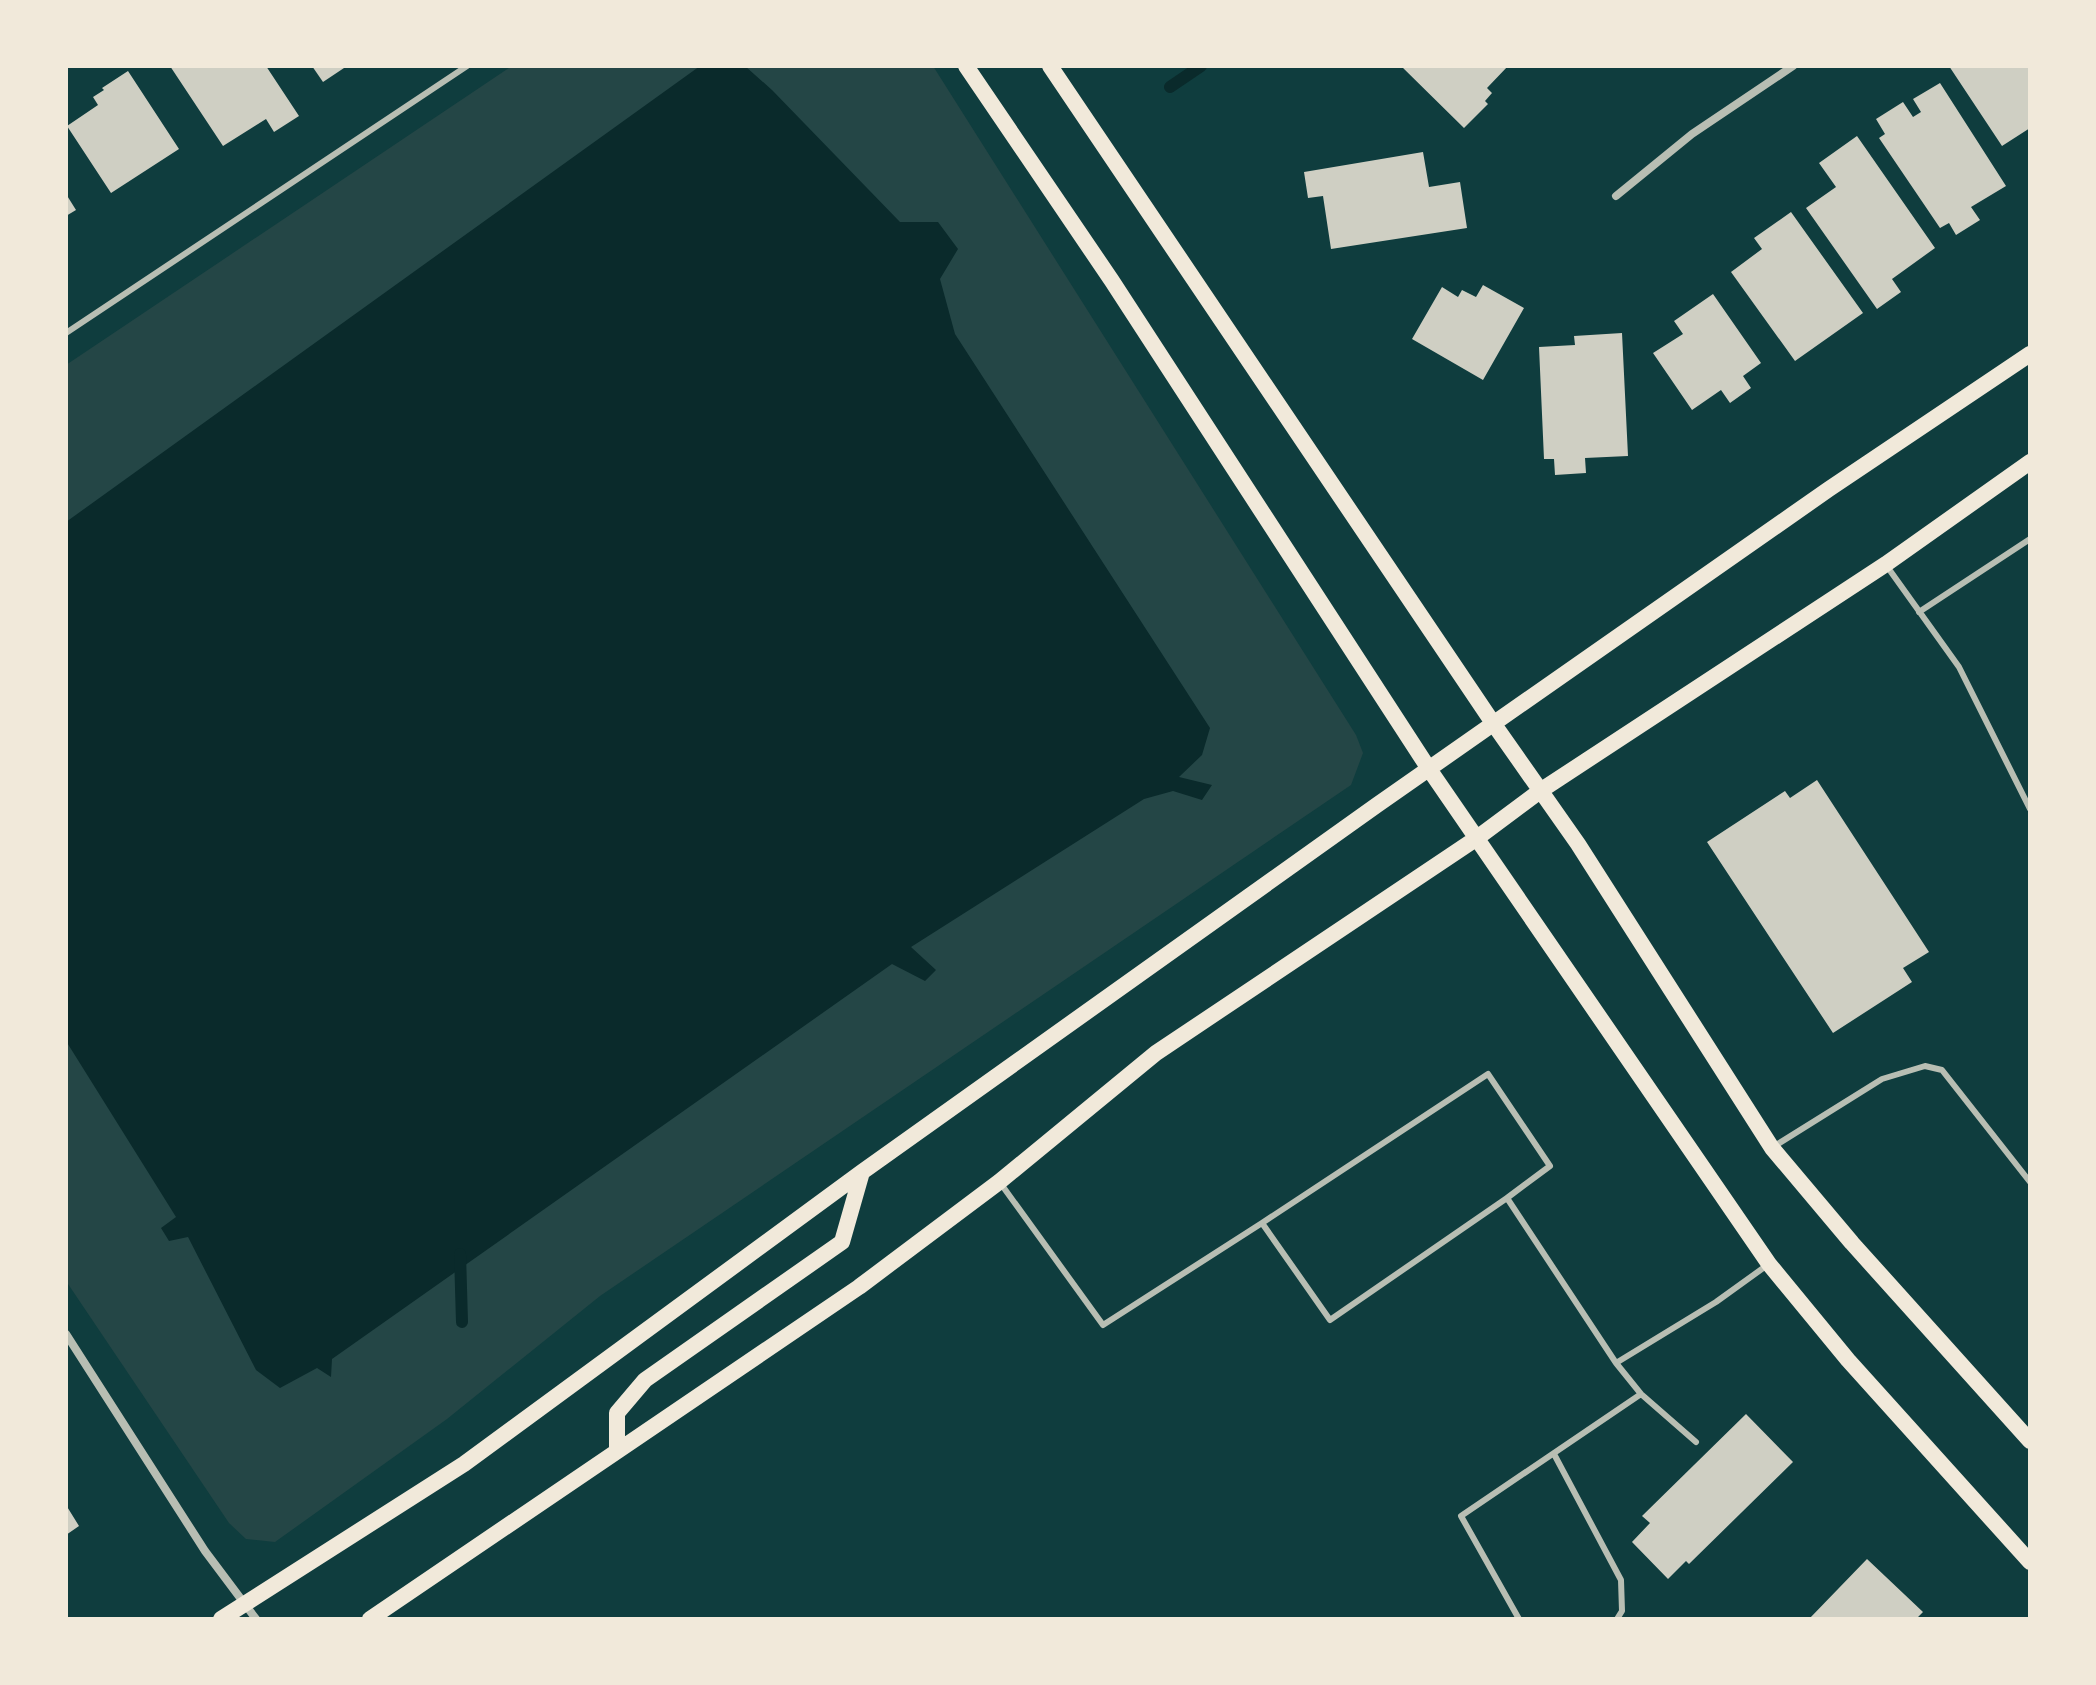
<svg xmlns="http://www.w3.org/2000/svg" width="2096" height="1685" font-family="'Noto Serif',serif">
	<rect width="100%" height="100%" fill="#0f3d3e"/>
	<path fill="#244646" d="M 512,66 L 933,66 L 1356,735 L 1363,753 L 1351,785 L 600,1296 L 447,1419 L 275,1542 L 246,1539 L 229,1523 L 66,1281 L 66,365 Z"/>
	<path fill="#0a2a2b" d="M 700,66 L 745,66 L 772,90 L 900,222 L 938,222 L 958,249 L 940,279 L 955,334 L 1210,728 L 1202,755 L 1179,777 L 1212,785 L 1202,800 L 1173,791 L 1144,799 L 911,947 L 936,970 L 925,981 L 892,964 L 332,1359 L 331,1377 L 317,1368 L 280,1388 L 256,1370 L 188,1237 L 169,1241 L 161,1228 L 176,1217 L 66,1041 L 66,522 Z"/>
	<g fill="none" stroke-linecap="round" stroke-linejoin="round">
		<path stroke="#0a2a2b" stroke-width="12" d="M 1170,87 L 1201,66
			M 460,1254 L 462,1322"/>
	</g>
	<path fill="#cfcfc3" d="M 170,66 L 266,66 L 299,116 L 274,132 L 266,119 L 223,146 Z
		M 312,66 L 347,66 L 323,82 Z
		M 1401,66 L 1508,66 L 1487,88 L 1492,93 L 1485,101 L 1488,104 L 1464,128 Z
		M 1949,66 L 2030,66 L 2030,128 L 2002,146 Z
		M 128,71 L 179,149 L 111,193 L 67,126 L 98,105 L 93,97 L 104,90 L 102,88 Z
		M 1940,83 L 2006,186 L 1971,207 L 1980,220 L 1956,235 L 1949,223 L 1940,228 L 1879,138 L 1885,134 L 1876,119 L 1903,102 L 1913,117 L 1921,112 L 1913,99 Z
		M 1857,136 L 1935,248 L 1892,279 L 1901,292 L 1877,309 L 1806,208 L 1836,187 L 1819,163 Z
		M 1423,152 L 1429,187 L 1460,182 L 1467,228 L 1331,249 L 1323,196 L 1308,198 L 1304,172 Z
		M 66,194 L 76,210 L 66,216 Z
		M 1791,212 L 1863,313 L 1795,361 L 1731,272 L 1762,249 L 1754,238 Z
		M 1483,285 L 1524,308 L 1483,380 L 1412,339 L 1442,287 L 1458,297 L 1462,290 L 1476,297 Z
		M 1713,294 L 1761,363 L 1743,376 L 1751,388 L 1730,403 L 1721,390 L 1692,410 L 1653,353 L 1683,334 L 1674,321 Z
		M 1622,333 L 1628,456 L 1585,458 L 1586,473 L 1555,475 L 1554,459 L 1544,459 L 1539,347 L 1575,345 L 1574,336 Z
		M 1817,780 L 1929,952 L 1903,968 L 1912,982 L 1833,1033 L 1707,842 L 1785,791 L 1790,798 Z
		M 1746,1414 L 1793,1462 L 1689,1564 L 1686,1561 L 1668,1579 L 1632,1542 L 1650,1523 L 1642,1516 Z
		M 66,1505 L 79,1526 L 66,1535 Z
		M 1867,1559 L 1923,1612 L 1916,1619 L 1809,1619 Z"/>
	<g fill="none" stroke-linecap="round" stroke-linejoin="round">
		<path stroke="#b8beb3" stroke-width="6" d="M 66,333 L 467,66
			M 1886,565 L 1959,667 L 2030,809
			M 1919,612 L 2030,539
			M 1773,1147 L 1882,1079 L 1925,1066 L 1942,1070 L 2030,1182
			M 1001,1184 L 1103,1325 L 1262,1223 L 1330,1320 L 1507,1198 L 1616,1363 L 1716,1302 L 1766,1266
			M 1262,1223 L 1488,1074 L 1550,1166 L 1507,1198
			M 1616,1363 L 1641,1394 L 1696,1442
			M 1554,1454 L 1621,1580 L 1622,1611 L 1617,1619
			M 1519,1619 L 1461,1516 L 1641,1394"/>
		<path stroke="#b8beb3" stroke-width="8" d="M 1616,196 L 1692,134 L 1793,66
			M 66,1334 L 205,1551 L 256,1619"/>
		<path stroke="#f1e9da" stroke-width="16" d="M 966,66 L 1112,281 L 1429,769 L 1769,1264 L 1848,1360 L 2030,1562
			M 1050,66 L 1493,723 L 1578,844 L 1772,1148 L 1852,1243 L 2030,1441
			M 617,1450 L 617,1413 L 645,1380 L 842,1242 L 862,1172
			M 221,1619 L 464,1464 L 862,1172 L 1377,805 L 1829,489 L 2030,354
			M 370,1619 L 859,1287 L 999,1182 L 1156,1053 L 1477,838 L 1540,791 L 1886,564 L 2030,462"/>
	</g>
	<rect width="2096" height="1685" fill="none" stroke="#f1e9da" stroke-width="136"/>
</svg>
